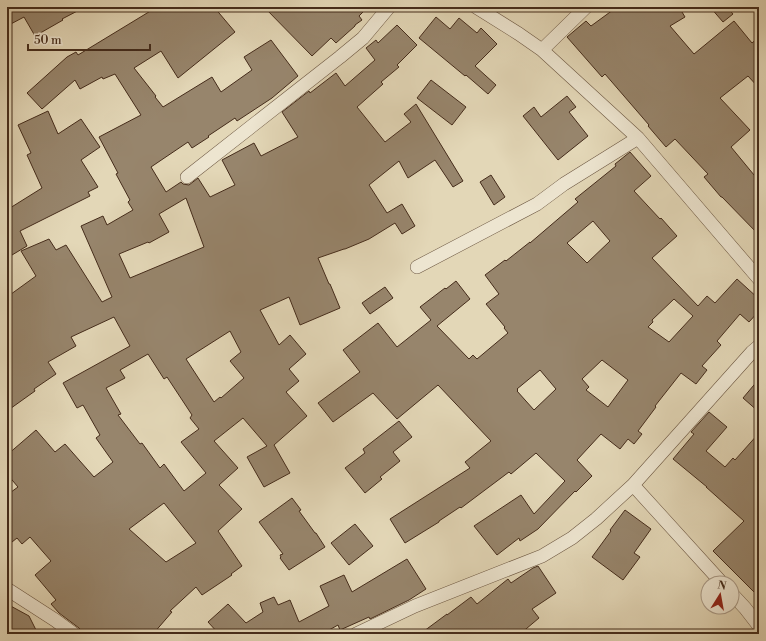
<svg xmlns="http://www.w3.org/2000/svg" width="766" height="641" font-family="'Libre Bodoni',serif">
	<rect width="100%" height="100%" fill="#e3d7b7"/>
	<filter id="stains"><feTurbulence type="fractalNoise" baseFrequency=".005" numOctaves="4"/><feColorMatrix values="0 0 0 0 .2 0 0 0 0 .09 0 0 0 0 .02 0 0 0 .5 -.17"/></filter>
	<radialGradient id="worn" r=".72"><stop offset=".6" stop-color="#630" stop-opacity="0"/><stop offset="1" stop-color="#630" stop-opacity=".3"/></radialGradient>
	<path fill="#97856c" stroke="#452c1b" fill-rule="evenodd" d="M 7,7 L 85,7 L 62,19 L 63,20 L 35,36 L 24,17 L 7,26 Z
		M 157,7 L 214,7 L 235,32 L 178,78 L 161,51 L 134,68 L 156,96 L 155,97 L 163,107 L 212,77 L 221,92 L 252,70 L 244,57 L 271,40 L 298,76 L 272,98 L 237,121 L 235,118 L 208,136 L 209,137 L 192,148 L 188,142 L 151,167 L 166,192 L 181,182 L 183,184 L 189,185 L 198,178 L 210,197 L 235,185 L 222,160 L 254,143 L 261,156 L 298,137 L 282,112 L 309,91 L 310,93 L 336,73 L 345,86 L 375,60 L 366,48 L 376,40 L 378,43 L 397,25 L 417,45 L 397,65 L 399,67 L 381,82 L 383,84 L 357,107 L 385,142 L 411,122 L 404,114 L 416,104 L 463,181 L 453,187 L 435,160 L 408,178 L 399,161 L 369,185 L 387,213 L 402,204 L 415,226 L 402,234 L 395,223 L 369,239 L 345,249 L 344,249 L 318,258 L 329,284 L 330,284 L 340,308 L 300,325 L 289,297 L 260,310 L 279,345 L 290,335 L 306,354 L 289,369 L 299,381 L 286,392 L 307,416 L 274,445 L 290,473 L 264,487 L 247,457 L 267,446 L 243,418 L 214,441 L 238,468 L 219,485 L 242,509 L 218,531 L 242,566 L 231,574 L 232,575 L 202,595 L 196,587 L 170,611 L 172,612 L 153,634 L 82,634 L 81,630 L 79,628 L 59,613 L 51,604 L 56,600 L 35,575 L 51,561 L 30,537 L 22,544 L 17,538 L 7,546 L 7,495 L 18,487 L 7,474 L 7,455 L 36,430 L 55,452 L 65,444 L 94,477 L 113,462 L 96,438 L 100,435 L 83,405 L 77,408 L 63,383 L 130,346 L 114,317 L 71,337 L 76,346 L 48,362 L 56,374 L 34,389 L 35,391 L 7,411 L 7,297 L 36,276 L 21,251 L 49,239 L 56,250 L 66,245 L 102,302 L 112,297 L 81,226 L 103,216 L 107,225 L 133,210 L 128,202 L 130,200 L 116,174 L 118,173 L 99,137 L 141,115 L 115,74 L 103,79 L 102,77 L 80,89 L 75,80 L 42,109 L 27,93 L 67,57 L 76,52 L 78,55 ZM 186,198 L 204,247 L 130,278 L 119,254 L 148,242 L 149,243 L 169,232 L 159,214 ZM 230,331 L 241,352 L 230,361 L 244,378 L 221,398 L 220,397 L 214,402 L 186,359 ZM 148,354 L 164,379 L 167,377 L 192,415 L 190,418 L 199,429 L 181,442 L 206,473 L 184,491 L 164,464 L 160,468 L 142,443 L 140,444 L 118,415 L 121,414 L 106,388 L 125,378 L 120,370 ZM 164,503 L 196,543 L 166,562 L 129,529 Z
		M 264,7 L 368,7 L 359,16 L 362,20 L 355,25 L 355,26 L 336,43 L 331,38 L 312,56 Z
		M 617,7 L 679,7 L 685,17 L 670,26 L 694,54 L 734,21 L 752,43 L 759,37 L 759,88 L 748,76 L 720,98 L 750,130 L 731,147 L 759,181 L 759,235 L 722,197 L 721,197 L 704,177 L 708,174 L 675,139 L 666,147 L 648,126 L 649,125 L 605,74 L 602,77 L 567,37 L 586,21 L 591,26 Z
		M 710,7 L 727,7 L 733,14 L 723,22 Z
		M 436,17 L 450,29 L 459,18 L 477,33 L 481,28 L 497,44 L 475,66 L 496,85 L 488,94 L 466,75 L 465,76 L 419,38 Z
		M 431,80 L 466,107 L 452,125 L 417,98 Z
		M 567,96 L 576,107 L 569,112 L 588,136 L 558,160 L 523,116 L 534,107 L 541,117 Z
		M 48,111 L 58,134 L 81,119 L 100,147 L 81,160 L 98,187 L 88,192 L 90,196 L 20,231 L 27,246 L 7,258 L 7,202 L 10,208 L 42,188 L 27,155 L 31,153 L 18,125 Z
		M 630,152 L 651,176 L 634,191 L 660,219 L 661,218 L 677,236 L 652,258 L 698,306 L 707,296 L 715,303 L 737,279 L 759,299 L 759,311 L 749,322 L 740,314 L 717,341 L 721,345 L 702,366 L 707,370 L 696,384 L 681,373 L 655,406 L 656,407 L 638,431 L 642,434 L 634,444 L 628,439 L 620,449 L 601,434 L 577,460 L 592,476 L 576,492 L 575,491 L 538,529 L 520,541 L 519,538 L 497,555 L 474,526 L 521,495 L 534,514 L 565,481 L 536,453 L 511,474 L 509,472 L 461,508 L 460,507 L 439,521 L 439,522 L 405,543 L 390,519 L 470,468 L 465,462 L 491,441 L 438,385 L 397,419 L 373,393 L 333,422 L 318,403 L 360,372 L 343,350 L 378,323 L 397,347 L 431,320 L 420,307 L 445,288 L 446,289 L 456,281 L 470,299 L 437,326 L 469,359 L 473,355 L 477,359 L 508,333 L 504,328 L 505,327 L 486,304 L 499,294 L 485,275 L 505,260 L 506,261 L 530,242 L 530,243 L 578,202 L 575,199 L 616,166 L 615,164 ZM 593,221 L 610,241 L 587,263 L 567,243 ZM 674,299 L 693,316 L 669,342 L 648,327 L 653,322 L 652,320 ZM 602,360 L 628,380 L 608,407 L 586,390 L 589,387 L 582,379 ZM 540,370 L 556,389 L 534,410 L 517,391 L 518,390 L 517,389 Z
		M 491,175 L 505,197 L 494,205 L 480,182 Z
		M 385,287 L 393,298 L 370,314 L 362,303 Z
		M 759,379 L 759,412 L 743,398 Z
		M 709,412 L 727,427 L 706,451 L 725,467 L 733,458 L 735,460 L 759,433 L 759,597 L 713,551 L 744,521 L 706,487 L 707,487 L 673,459 L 694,434 L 691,432 Z
		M 399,421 L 412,437 L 393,452 L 400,461 L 380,477 L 382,479 L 365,493 L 345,468 L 365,453 L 363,449 Z
		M 292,498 L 301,510 L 299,511 L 315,533 L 316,533 L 325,547 L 289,570 L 280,558 L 281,557 L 280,555 L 283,554 L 259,522 Z
		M 625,510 L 651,529 L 634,553 L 640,557 L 623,580 L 592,557 L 611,531 L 610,530 Z
		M 355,524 L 373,546 L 349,565 L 331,543 Z
		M 407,559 L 426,589 L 409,600 L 370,619 L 369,617 L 340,630 L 338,625 L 322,634 L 219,634 L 208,622 L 228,604 L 246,623 L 263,612 L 260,603 L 274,597 L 278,605 L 290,600 L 299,622 L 329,606 L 320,586 L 344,575 L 352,592 Z
		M 538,566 L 556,593 L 532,609 L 539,618 L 520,634 L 420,634 L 447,614 L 447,615 L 471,597 L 477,604 L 508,579 L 511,583 L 533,568 Z
		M 7,604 L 29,616 L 38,634 L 7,634 Z"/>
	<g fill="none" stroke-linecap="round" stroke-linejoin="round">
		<g stroke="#6c5742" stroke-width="14">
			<path id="street" d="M 476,7 L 519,34 L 542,50 L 638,138 L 759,279
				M 542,50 L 586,7
				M 187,177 L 340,57 L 363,38 L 389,7
				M 417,267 L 537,204 L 564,184 L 638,138
				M 633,485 L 722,583
				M 7,589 L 55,620 L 74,634
				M 732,594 L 745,608 L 759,626
				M 356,634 L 415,606 L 542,556 L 572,538 L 596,519 L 633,485 L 752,352 L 759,346"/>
		</g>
		<use href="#street" stroke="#ede5d0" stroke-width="13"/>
	</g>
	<rect width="766" height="641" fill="none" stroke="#e3d7b7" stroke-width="24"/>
	<rect x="8" y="8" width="750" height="625" fill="none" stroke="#452c1b" stroke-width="2"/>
	<rect x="12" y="12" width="742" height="617" fill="none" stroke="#452c1b"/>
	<g transform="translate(720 595) rotate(11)"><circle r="19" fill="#ede5d0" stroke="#aa9b88"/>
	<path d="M0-3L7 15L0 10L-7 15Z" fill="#8f2418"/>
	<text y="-6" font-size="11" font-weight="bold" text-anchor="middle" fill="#452c1b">N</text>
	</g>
	<path d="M28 44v6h122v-6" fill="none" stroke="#452c1b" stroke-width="2"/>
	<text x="34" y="44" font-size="12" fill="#452c1b" stroke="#ede5d0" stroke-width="3" paint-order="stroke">50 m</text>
	<rect width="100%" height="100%" filter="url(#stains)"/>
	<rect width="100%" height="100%" fill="url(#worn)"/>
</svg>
